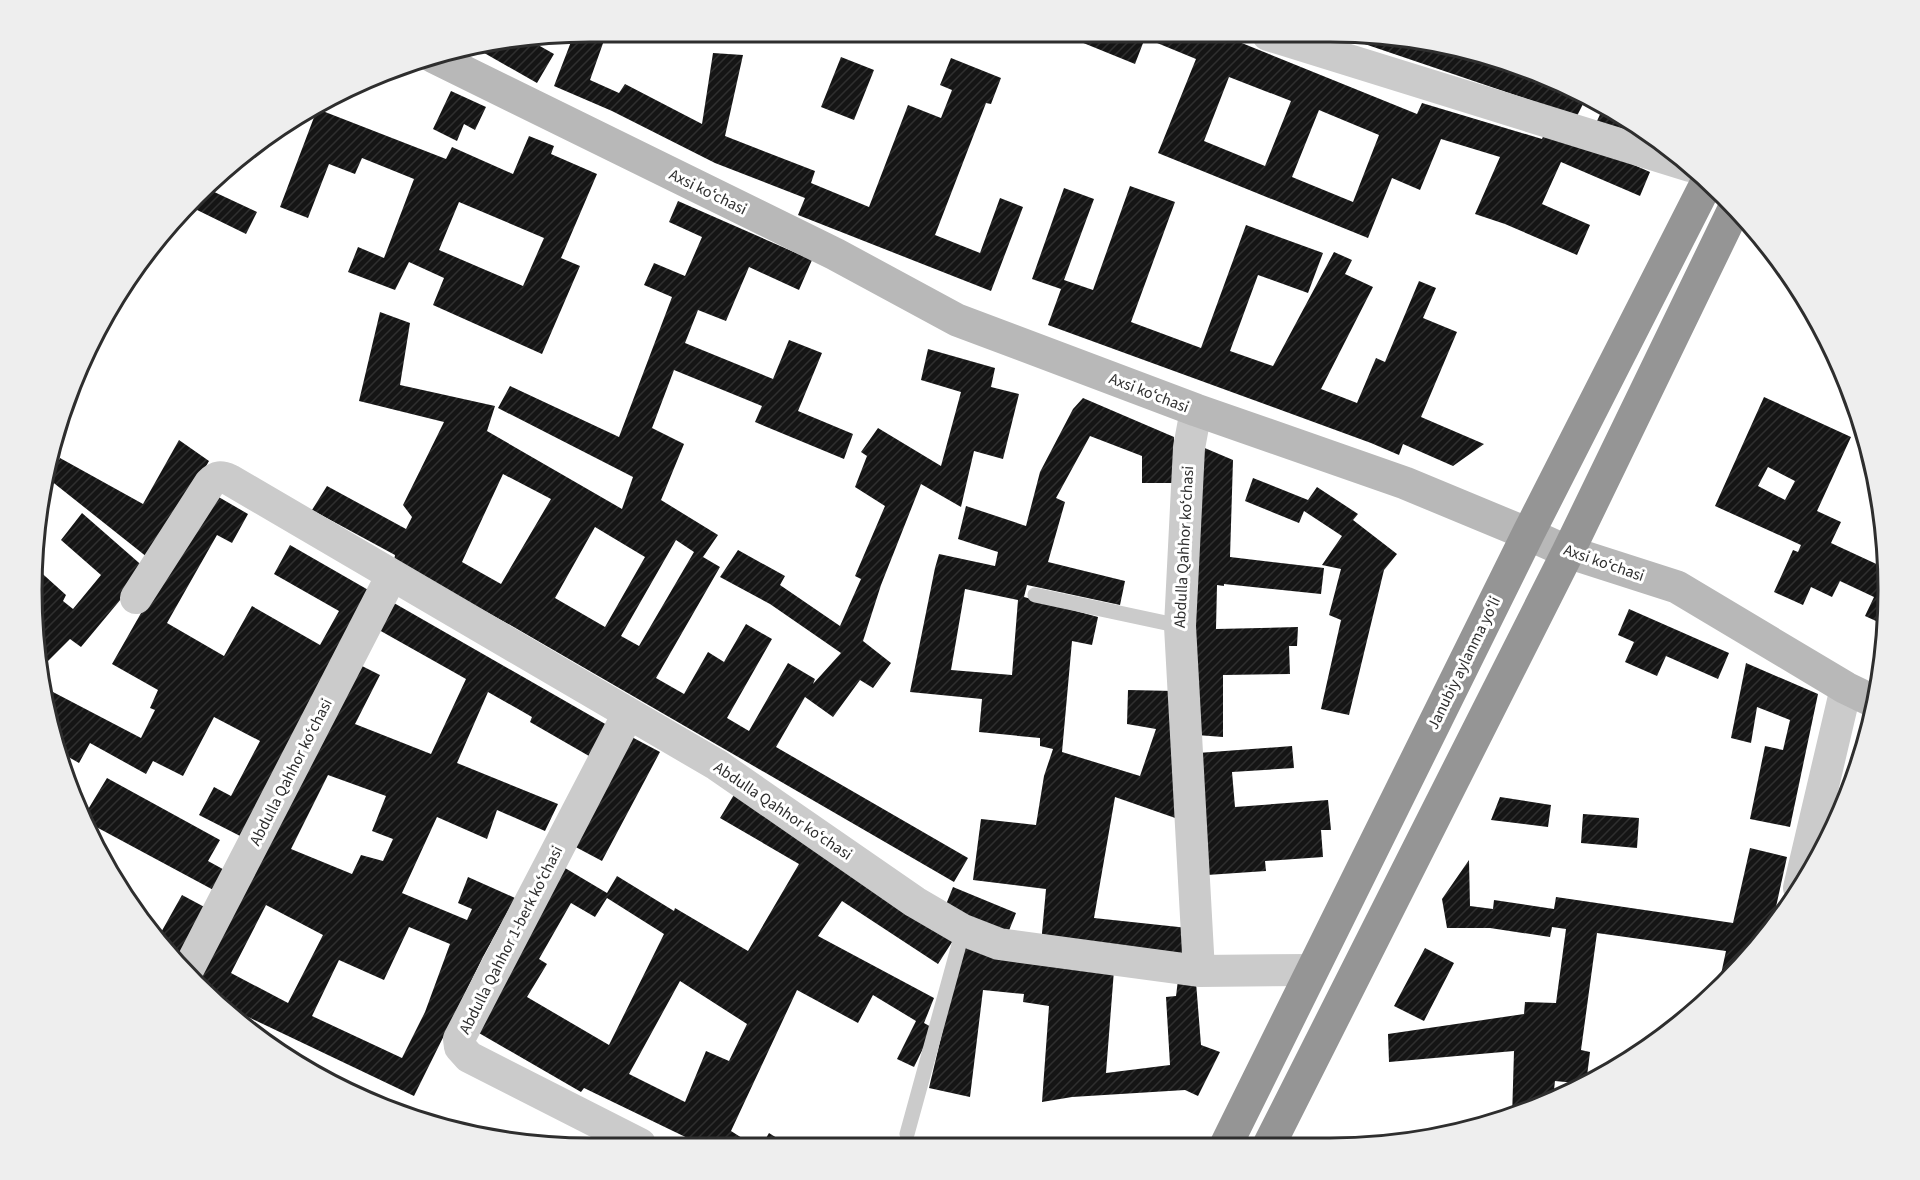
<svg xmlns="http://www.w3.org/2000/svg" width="1920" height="1180" font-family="'Source Sans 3',sans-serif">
	<defs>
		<pattern id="building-hatch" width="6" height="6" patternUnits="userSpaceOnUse" patternTransform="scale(1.5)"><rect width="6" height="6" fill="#151515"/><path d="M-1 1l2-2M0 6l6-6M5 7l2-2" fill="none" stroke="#2f2f2f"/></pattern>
	</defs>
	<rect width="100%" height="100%" fill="#fff"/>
	<path fill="url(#building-hatch)" fill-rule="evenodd" d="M 590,32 L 607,32 L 590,80 L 619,93 L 625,84 L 702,124 L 713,53 L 743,55 L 725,136 L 815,171 L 811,183 L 869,207 L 908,105 L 941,118 L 952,90 L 940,85 L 951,58 L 1001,78 L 991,104 L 986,103 L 935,235 L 980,253 L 1000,198 L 1023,207 L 991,291 L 798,215 L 805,198 L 715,163 L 612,111 L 554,86 L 574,34 Z
		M 821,33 L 860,33 L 857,42 Z
		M 1078,34 L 1222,35 L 1417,114 L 1422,103 L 1542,139 L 1547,127 L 1650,172 L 1640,196 L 1561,162 L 1542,204 L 1590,225 L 1577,255 L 1505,224 L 1475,214 L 1500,157 L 1441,139 L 1420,190 L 1392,178 L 1368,238 L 1158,153 L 1196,59 L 1145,38 L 1135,64 L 1076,40 ZM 1229,77 L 1291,101 L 1265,166 L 1204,141 ZM 1319,110 L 1379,135 L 1353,202 L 1292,177 Z
		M 1341,36 L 1403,36 L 1543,74 L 1586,98 L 1577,116 Z
		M 531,41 L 554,54 L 537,83 L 479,50 Z
		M 841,57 L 874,70 L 854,120 L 821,107 Z
		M 451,91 L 486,107 L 475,130 L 464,124 L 457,141 L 433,129 Z
		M 1603,108 L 1669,146 L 1597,121 Z
		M 320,110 L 446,159 L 452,147 L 513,174 L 529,136 L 554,146 L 551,154 L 597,174 L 561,258 L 580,266 L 542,354 L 433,305 L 444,278 L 409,262 L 395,290 L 348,272 L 358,247 L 384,258 L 414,179 L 362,158 L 355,174 L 329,164 L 308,218 L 280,207 L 316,112 ZM 459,202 L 544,238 L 523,286 L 439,250 Z
		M 1130,186 L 1175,202 L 1131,322 L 1201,348 L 1246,225 L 1323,253 L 1308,293 L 1258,275 L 1230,351 L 1273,366 L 1334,252 L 1352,260 L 1345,274 L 1373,287 L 1321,389 L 1357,403 L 1376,358 L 1385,362 L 1419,281 L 1436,288 L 1423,318 L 1457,332 L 1421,417 L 1484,444 L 1453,466 L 1403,444 L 1399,455 L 1371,443 L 1048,325 L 1061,289 L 1032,279 L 1064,188 L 1094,199 L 1064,280 L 1093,290 Z
		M 210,190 L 257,212 L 246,234 L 193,208 Z
		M 678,201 L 812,260 L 799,290 L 749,267 L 726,321 L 698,310 L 685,343 L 773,379 L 789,340 L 822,353 L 798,411 L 853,434 L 844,459 L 755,422 L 762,406 L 674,370 L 652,428 L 684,444 L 661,500 L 718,535 L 703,557 L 720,567 L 656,678 L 684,694 L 708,652 L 724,662 L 746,624 L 772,639 L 727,718 L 749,731 L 788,663 L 815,679 L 813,684 L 841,653 L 770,604 L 720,577 L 738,550 L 785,576 L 780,585 L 840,626 L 861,579 L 855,576 L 885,506 L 855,487 L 867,456 L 861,452 L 878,428 L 941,466 L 961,392 L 921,380 L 928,349 L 995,368 L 991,387 L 1019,394 L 1003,459 L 974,451 L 961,507 L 921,484 L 881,585 L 863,641 L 891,663 L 873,688 L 860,680 L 833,717 L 805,697 L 776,747 L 968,858 L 954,882 L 512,626 L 394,561 L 395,555 L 312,510 L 327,486 L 406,529 L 412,517 L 403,505 L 444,422 L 359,401 L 380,312 L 410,323 L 400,385 L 495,406 L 487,431 L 622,509 L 633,477 L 498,408 L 510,386 L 619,437 L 672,297 L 644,285 L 654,263 L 685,276 L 702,237 L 669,222 ZM 503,474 L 551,499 L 501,584 L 462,562 ZM 595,527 L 645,557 L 605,627 L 555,598 ZM 676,540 L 694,552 L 639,646 L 621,636 Z
		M 117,297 L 119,298 L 91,357 L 88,355 Z
		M 1764,397 L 1851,437 L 1817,511 L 1841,522 L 1831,543 L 1885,568 L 1887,626 L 1865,616 L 1874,597 L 1840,581 L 1832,597 L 1811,587 L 1803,605 L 1774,592 L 1793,550 L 1798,552 L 1801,545 L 1715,506 ZM 1768,467 L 1795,481 L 1785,500 L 1758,486 Z
		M 1083,398 L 1174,437 L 1173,483 L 1142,483 L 1142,456 L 1090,436 L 1056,498 L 1065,502 L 1048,562 L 1125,581 L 1120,605 L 1027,585 L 1024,597 L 1098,617 L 1092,645 L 1072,641 L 1062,752 L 1140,776 L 1156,729 L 1127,724 L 1128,690 L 1174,691 L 1181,820 L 1115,797 L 1094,918 L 1188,928 L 1185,960 L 1041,944 L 1046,889 L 973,880 L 981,819 L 1036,825 L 1044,776 L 1053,749 L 1040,746 L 1040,738 L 979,732 L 982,699 L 910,692 L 935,568 L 939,554 L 995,566 L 998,552 L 958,539 L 966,506 L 1026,526 L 1040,472 L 1073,409 ZM 965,589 L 1018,600 L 1012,675 L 951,670 Z
		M 179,440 L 209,461 L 152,561 L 50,480 L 60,458 L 143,504 Z
		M 1200,446 L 1233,460 L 1230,557 L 1324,568 L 1321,594 L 1224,584 L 1224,586 L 1217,585 L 1216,629 L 1298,627 L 1297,646 L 1289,646 L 1290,674 L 1223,675 L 1223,737 L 1197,735 L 1193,648 Z
		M 1253,478 L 1308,500 L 1317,487 L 1358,514 L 1353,520 L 1397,554 L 1384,570 L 1349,715 L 1321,709 L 1341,620 L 1329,615 L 1341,569 L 1322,565 L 1342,536 L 1304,511 L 1299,523 L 1245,501 Z
		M 210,492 L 248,514 L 232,543 L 217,535 L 167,623 L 224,656 L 252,606 L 320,645 L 339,611 L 274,574 L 290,545 L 377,595 L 246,839 L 199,815 L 214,787 L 231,796 L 260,741 L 214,717 L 183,776 L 153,761 L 146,774 L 90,743 L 79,763 L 58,751 L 49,696 L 53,692 L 141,738 L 155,710 L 150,708 L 158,690 L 112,664 Z
		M 82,513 L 146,569 L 81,647 L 70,639 L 46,663 L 43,660 L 32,590 L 35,567 L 66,595 L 63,601 L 73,609 L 101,575 L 61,540 Z
		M 394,603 L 607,725 L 589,756 L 530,722 L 532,717 L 488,692 L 457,763 L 558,804 L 545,831 L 497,810 L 487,839 L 437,817 L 402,893 L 467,920 L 472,909 L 458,903 L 468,877 L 515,898 L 483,957 L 414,1096 L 223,1005 L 192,971 L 356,663 L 380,675 L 355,724 L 431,754 L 466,679 L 379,630 ZM 328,775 L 386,796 L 372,831 L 393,839 L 383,861 L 361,855 L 352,874 L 291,849 ZM 266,905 L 323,935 L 288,1003 L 231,973 ZM 409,927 L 450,944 L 425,1012 L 402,1058 L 312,1016 L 339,960 L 384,980 Z
		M 1629,609 L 1729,653 L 1718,679 L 1666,656 L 1657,676 L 1625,662 L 1634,642 L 1618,635 Z
		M 1746,663 L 1818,694 L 1790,827 L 1750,819 L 1765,746 L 1783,750 L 1790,720 L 1757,707 L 1751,743 L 1731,738 Z
		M 628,735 L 660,752 L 602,861 L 570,844 Z
		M 1292,746 L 1294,768 L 1232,772 L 1235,807 L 1328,800 L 1331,830 L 1321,830 L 1323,857 L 1265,861 L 1266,871 L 1207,875 L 1198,753 Z
		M 107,778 L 220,840 L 208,861 L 230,873 L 219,893 L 87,822 L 84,816 Z
		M 735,793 L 954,939 L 938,964 L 842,901 L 818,936 L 934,998 L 924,1023 L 933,1028 L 914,1067 L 897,1059 L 916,1021 L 873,995 L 858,1023 L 797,990 L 731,1131 L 753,1145 L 702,1145 L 584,1088 L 581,1092 L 472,1029 L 565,868 L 607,893 L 617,876 L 674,911 L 675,908 L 748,951 L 799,864 L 720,818 ZM 607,898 L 664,934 L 609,1045 L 527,997 L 547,964 L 539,959 L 571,903 L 595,917 ZM 680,981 L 747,1024 L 729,1061 L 706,1051 L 685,1102 L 629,1074 Z
		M 1500,797 L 1551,805 L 1548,827 L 1491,820 Z
		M 1583,814 L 1639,818 L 1637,848 L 1581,843 Z
		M 1750,848 L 1787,857 L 1770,934 L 1718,988 L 1726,951 L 1597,933 L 1581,1050 L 1590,1052 L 1586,1084 L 1555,1081 L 1553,1099 L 1512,1118 L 1514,1051 L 1389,1062 L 1388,1034 L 1524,1014 L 1525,1002 L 1556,1003 L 1566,929 L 1552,927 L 1550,937 L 1490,928 L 1447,928 L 1442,899 L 1469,860 L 1470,906 L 1493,909 L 1494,900 L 1554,909 L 1556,897 L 1733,923 Z
		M 953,887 L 1016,913 L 1006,938 L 943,912 Z
		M 182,895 L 210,910 L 182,961 L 159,936 Z
		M 963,945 L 1114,970 L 1106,1073 L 1170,1065 L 1166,997 L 1176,996 L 1178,980 L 1196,982 L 1201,1045 L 1220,1052 L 1198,1096 L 1185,1090 L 1072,1097 L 1042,1102 L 1049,1006 L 1023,1002 L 1024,994 L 983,990 L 970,1097 L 929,1088 Z
		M 1425,948 L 1454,963 L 1424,1021 L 1394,1006 Z
		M 769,1133 L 788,1145 L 762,1145 Z"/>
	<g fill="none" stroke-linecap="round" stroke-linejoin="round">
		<path stroke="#cbcbcb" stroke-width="15" d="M 1035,595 L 1180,626
			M 907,1134 L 963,930"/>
		<path stroke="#cbcbcb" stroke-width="32" d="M 1268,35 L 1690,166
			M 1196,410 L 1189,448 L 1180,626 L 1199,971
			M 136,598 L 210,483 C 217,476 221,476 230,480 L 717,765 L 915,902 L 963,930 L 999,944 L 1199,971 L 1312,970
			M 628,714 L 459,1039 L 460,1047 L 469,1057 L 640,1144
			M 1799,888 L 1846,688
			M 189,968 L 392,575"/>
		<path stroke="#b8b8b8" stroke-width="33" d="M 434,57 L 835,254 L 957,320 L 1196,410 L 1405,483 L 1528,534 L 1568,552 L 1677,587 L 1846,688 L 1875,702"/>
		<path stroke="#959595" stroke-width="33" d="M 1225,1147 L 1528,534 L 1707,182
			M 1268,1147 L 1568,552 L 1735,207"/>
	</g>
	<g text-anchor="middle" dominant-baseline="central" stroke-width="6" stroke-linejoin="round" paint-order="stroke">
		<g font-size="16" fill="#2e2e2e" stroke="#fff">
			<text transform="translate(708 192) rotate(26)">Axsi koʻchasi</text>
			<text transform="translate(1149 393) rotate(21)">Axsi koʻchasi</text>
			<text transform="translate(1184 547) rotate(-87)">Abdulla Qahhor koʻchasi</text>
			<text transform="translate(1604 563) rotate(19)">Axsi koʻchasi</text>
			<text transform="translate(1464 663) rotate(-64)">Janubiy aylanma yoʻli</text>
			<text transform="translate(291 772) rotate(-63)">Abdulla Qahhor koʻchasi</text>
			<text transform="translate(783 811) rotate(34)">Abdulla Qahhor koʻchasi</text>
			<text transform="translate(511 940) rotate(-63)">Аbdulla Qahhor 1-berk koʻchasi</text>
		</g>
	</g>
	<path d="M0 0H1920V1180H0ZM590 42H1330A548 548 0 0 1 1878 590V590A548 548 0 0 1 1330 1138H590A548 548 0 0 1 42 590V590A548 548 0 0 1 590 42Z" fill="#eee" fill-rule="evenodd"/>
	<path fill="none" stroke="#2e2e2e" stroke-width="3" d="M590 42H1330A548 548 0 0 1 1878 590V590A548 548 0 0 1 1330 1138H590A548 548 0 0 1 42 590V590A548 548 0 0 1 590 42Z"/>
</svg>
